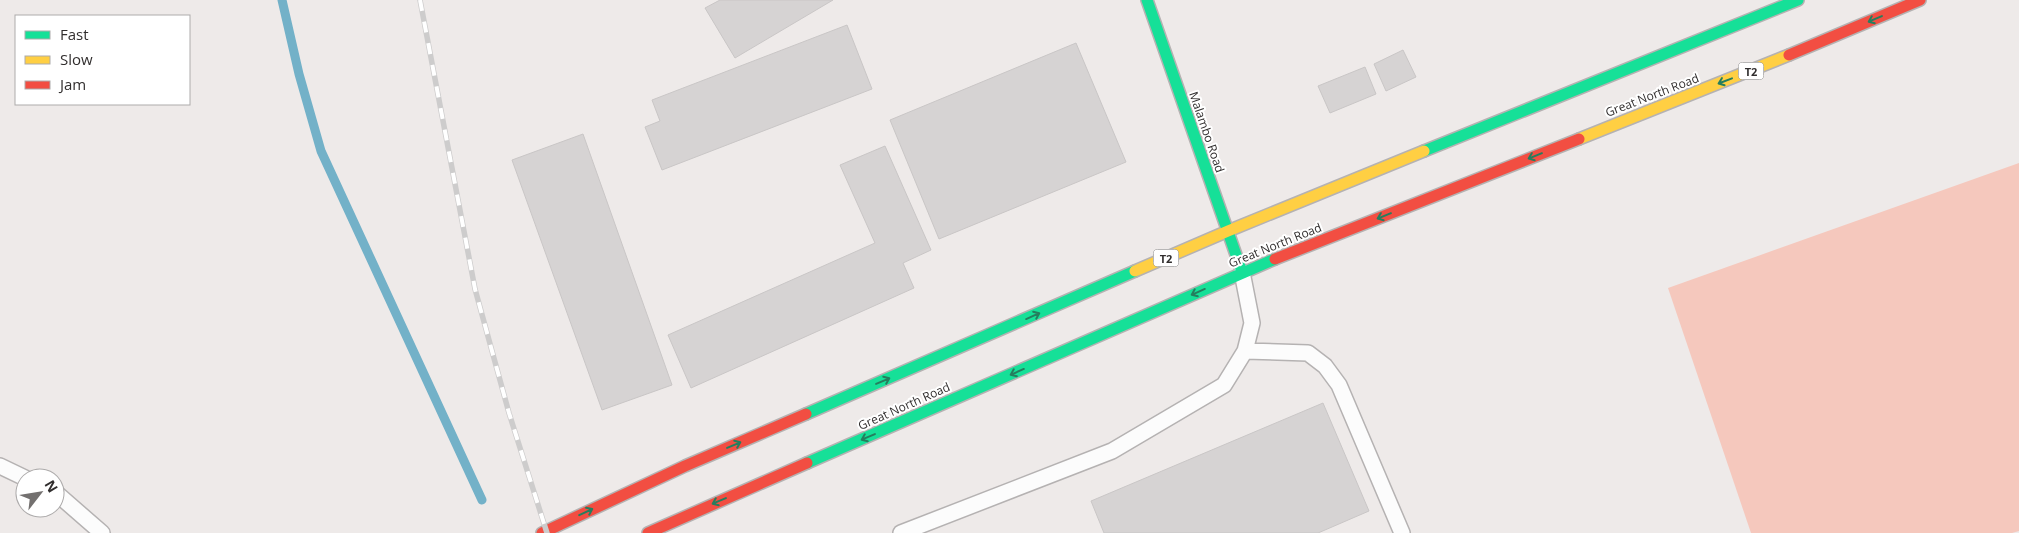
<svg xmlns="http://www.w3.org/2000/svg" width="2019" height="533" font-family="'Open Sans',sans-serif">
	<rect width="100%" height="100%" fill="#eeeae9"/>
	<path fill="#f5c8bd" d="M 2019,163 L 2019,531 L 2012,533 L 1751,533 L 1668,288 Z"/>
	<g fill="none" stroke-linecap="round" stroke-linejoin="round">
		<path stroke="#73b1c8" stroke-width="9" d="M 282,0 L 299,74 L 321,151 L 482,500"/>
	</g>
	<path fill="#d6d3d3" stroke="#c9c6c6" d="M 720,0 L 833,0 L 735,58 L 705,8 Z
		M 847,25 L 872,89 L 662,170 L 645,127 L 660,121 L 652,100 Z
		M 1076,43 L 1126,162 L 939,239 L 890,120 Z
		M 1403,50 L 1416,77 L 1386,91 L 1374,64 Z
		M 1365,67 L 1376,94 L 1330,113 L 1318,86 Z
		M 583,134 L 672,385 L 602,410 L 512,160 Z
		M 885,146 L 931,250 L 903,263 L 914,288 L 691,388 L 668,335 L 875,243 L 840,165 Z
		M 1323,403 L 1369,511 L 1318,533 L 1104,533 L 1091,501 Z"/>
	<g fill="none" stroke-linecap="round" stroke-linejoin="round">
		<g stroke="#b5b2b2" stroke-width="18">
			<path id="lane" d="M 1245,351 L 1308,353 L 1325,366 L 1339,385 L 1402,533
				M 0,466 L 25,478
				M 55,492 L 102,533
				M 901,533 L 1112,451 L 1224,385 L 1245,351 L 1252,323 L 1242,272"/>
		</g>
		<g stroke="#b5b2b2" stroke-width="14">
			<path id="fast" d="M 1147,0 L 1242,272
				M 1424,151 L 1798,0
				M 806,414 L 1135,271
				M 807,463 L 1275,259"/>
		</g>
		<g stroke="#b5b2b2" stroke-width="14">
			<path id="slow" d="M 1579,139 L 1789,55
				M 1135,271 L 1228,231 L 1424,151"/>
		</g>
		<g stroke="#b5b2b2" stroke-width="14">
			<path id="jam" d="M 1789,55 L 1920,0
				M 1275,259 L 1579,139
				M 542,533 L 685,466 L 806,414
				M 648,533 L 807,463"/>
		</g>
		<use href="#lane" stroke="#fcfcfc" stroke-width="15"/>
		<use href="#fast" stroke="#16e098" stroke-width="11"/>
		<use href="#slow" stroke="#ffcf43" stroke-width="11"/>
		<use href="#jam" stroke="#f24e42" stroke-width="11"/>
		<g stroke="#cdcccc" stroke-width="5.5">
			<path id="rail" d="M 420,0 L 475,289 L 509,413 L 547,533"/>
		</g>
		<use href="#rail" stroke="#fff" stroke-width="4" stroke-dasharray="11" stroke-linecap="butt"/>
	</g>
	<defs><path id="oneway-shaft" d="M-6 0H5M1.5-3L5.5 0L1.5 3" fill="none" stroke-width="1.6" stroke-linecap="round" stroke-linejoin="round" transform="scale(1.25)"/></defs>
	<g stroke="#257e5e">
		<use href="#oneway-shaft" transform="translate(1875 19) rotate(157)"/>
		<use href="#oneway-shaft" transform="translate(1725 81) rotate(159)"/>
		<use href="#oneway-shaft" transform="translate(1535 156) rotate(158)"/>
		<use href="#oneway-shaft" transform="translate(1384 216) rotate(158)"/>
		<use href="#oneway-shaft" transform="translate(1198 292) rotate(156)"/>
		<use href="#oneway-shaft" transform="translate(1033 316) rotate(-24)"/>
		<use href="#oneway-shaft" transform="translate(1017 372) rotate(156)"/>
		<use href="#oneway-shaft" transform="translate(883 381) rotate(-23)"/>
		<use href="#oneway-shaft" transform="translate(868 437) rotate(157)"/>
		<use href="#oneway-shaft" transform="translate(734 445) rotate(-23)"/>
		<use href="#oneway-shaft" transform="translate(719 501) rotate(157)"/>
		<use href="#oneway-shaft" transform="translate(586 512) rotate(-25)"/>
	</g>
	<g text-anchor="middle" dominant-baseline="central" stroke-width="4" stroke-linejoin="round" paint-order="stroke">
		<g fill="#fff" stroke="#6f6d6d" stroke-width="1">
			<rect x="1738.5" y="62.5" width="25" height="17" rx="4"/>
			<rect x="1153.5" y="249.5" width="25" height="17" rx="4"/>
		</g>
		<g font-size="11" font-weight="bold" fill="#312e2e">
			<text x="1751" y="71">T2</text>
			<text x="1166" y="258">T2</text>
		</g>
		<g font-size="12" fill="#312e2e" stroke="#fff">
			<text transform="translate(1652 95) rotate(-21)">Great North Road</text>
			<text transform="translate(1207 132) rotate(71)">Malambo Road</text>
			<text transform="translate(1275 245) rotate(-22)">Great North Road</text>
			<text transform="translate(904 406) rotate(-24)">Great North Road</text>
		</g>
	</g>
	<rect x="15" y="15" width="175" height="90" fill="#ffffff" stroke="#adabab"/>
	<rect x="25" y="31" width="25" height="8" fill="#16e098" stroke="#adabab"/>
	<text x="60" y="40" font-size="15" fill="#312e2e">Fast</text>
	<rect x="25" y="56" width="25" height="8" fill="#ffcf43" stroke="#adabab"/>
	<text x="60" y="65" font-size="15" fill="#312e2e">Slow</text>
	<rect x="25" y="81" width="25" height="8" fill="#f24e42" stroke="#adabab"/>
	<text x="60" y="90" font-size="15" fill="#312e2e">Jam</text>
	<g transform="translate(40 493) rotate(59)"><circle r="24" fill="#ffffff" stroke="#adabab"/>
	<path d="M0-4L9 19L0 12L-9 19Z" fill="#73706f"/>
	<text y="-8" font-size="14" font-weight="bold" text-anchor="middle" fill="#312e2e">N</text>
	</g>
</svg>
